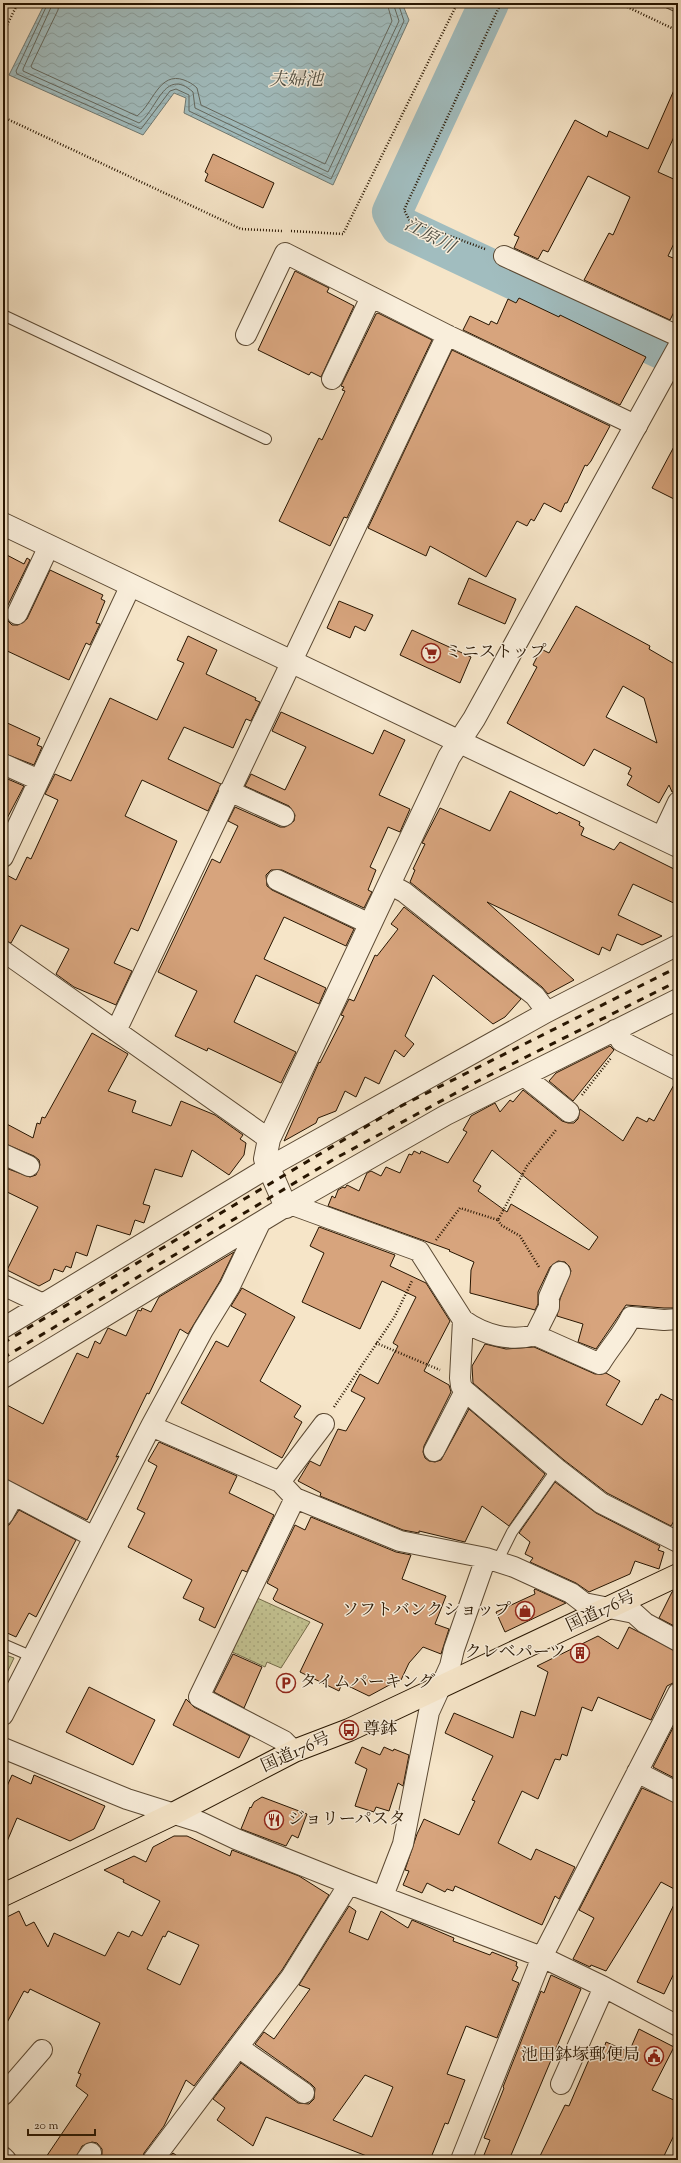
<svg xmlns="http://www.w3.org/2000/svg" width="681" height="2163" font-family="'Sorts Mill Goudy','Noto Serif JP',serif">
	<defs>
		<pattern id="park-dots" width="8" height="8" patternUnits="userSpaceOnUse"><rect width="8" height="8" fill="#c3c291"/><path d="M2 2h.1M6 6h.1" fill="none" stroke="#a8a67b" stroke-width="1.8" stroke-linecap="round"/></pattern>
		<pattern id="water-waves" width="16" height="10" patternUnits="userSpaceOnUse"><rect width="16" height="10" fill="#a1bdbf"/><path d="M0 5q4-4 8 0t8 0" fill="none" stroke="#8ba2a2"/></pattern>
	</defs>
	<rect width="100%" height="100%" fill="#f6e5c8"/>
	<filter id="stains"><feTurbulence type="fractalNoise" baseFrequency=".005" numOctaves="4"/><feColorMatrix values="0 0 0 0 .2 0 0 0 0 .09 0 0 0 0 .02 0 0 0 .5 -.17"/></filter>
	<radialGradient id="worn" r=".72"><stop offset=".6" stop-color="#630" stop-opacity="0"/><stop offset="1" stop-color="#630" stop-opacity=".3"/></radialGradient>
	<path fill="url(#park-dots)" stroke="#756c49" d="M 255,1597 L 310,1622 L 281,1668 L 267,1662 L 265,1667 L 230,1651 Z"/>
	<path fill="#c3c291" stroke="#756c49" d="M 3,1654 L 14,1658 L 3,1681 Z"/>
	<path fill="url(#water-waves)" stroke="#707a73" d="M 45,3 L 402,3 L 409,20 L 333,185 L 184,113 L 186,98 L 174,93 L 143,135 L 9,75 Z"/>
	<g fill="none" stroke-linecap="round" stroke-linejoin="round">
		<path stroke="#646960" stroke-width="1" d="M 48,3 L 16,71 L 17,74 L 141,129 L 170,91 L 176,89 L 189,95 L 189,111 L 331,179 L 404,21 L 398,3
			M 53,3 L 23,69 L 23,71 L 139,123 C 157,111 164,66 193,92 L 195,108 L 328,172 L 399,21 L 393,3
			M 59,3 L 58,10 L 31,66 L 32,68 L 137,116 C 153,104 159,71 184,80 C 189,82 193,84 197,88 L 201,105 L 325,164 L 392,21 L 387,3"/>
		<path stroke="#a1bdbf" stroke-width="40" d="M 489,3 L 392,212 L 400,226 L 678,357"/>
	</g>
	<path fill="#d7a47d" stroke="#271501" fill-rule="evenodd" d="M 678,81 L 678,128 L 658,172 L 678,181 L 678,235 L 668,256 L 678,260 L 678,304 L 670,320 L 584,280 L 609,233 L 613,235 L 630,197 L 588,176 L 548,252 L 543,250 L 538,259 L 514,248 L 519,237 L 514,235 L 575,120 L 607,137 L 609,131 L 648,149 Z
		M 213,154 L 274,183 L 263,208 L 205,181 L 208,174 L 205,172 Z
		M 295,271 L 329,288 L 327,292 L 354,306 L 321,377 L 311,372 L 309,375 L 258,350 Z
		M 519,298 L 559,317 L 560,315 L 646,357 L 620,405 L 463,330 L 470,316 L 489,325 L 491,321 L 497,324 L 508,299 L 516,303 Z
		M 378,313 L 432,340 L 347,518 L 344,517 L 330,546 L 279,521 L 319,438 L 322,440 L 345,391 L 342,390 L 344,387 L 341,386 L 376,314 Z
		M 452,350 L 610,426 L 591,461 L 587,466 L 585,465 L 567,503 L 565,503 L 561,512 L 544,503 L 534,521 L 531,519 L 527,526 L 517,521 L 486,577 L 430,546 L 426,556 L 368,528 Z
		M 678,439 L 678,501 L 652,488 Z
		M 3,553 L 24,564 L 27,558 L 30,560 L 6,609 L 7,620 L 12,625 L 18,625 L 27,619 L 50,570 L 103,595 L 101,599 L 105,601 L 96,623 L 100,624 L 90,645 L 86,643 L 69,680 L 3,649 Z
		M 469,578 L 516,599 L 505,624 L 458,604 Z
		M 339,601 L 373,615 L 365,631 L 355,626 L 350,638 L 327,628 Z
		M 576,606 L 650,646 L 649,649 L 678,666 L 678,791 L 672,792 L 669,785 L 659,803 L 627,785 L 632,776 L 628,774 L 631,768 L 594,749 L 584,766 L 507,723 L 537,667 L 533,665 L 541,649 L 549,653 ZM 623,686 L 644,698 L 657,743 L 606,717 Z
		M 412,630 L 471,657 L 460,683 L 400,655 Z
		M 188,636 L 217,650 L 206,674 L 256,698 L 255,700 L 260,702 L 251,721 L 246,719 L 233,748 L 184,727 L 168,759 L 221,784 L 208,811 L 142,780 L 125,816 L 177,841 L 138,931 L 131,928 L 114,963 L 132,971 L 116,1005 L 74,987 L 56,974 L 69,949 L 21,925 L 11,943 L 3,940 L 3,873 L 16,880 L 27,857 L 31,859 L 58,800 L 45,794 L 55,774 L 71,781 L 110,698 L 157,720 L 184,663 L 177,660 Z
		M 281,712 L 373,754 L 384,730 L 405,740 L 379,795 L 410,809 L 400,832 L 388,827 L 370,867 L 376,870 L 368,890 L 372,892 L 364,908 L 282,870 L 271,870 L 266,875 L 267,886 L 272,890 L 354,929 L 346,946 L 284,917 L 264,959 L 326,988 L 319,1004 L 256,975 L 234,1022 L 296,1052 L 281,1083 L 208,1048 L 207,1051 L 175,1036 L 197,991 L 158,972 L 212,859 L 220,863 L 238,826 L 228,821 L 235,807 L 280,827 L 285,827 L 294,821 L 295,815 L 289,806 L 245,786 L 251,774 L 285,790 L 306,747 L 272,731 Z
		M 3,721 L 40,738 L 37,745 L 42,747 L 34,765 L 3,753 Z
		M 3,777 L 24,786 L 3,826 Z
		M 510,791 L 557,814 L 559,812 L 580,822 L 579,825 L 584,828 L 581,835 L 614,850 L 620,842 L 678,871 L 678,905 L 633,884 L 618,915 L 662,936 L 642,945 L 617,934 L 610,951 L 602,947 L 599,955 L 487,902 L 574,980 L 548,994 L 542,987 L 410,882 L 415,870 L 413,869 L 425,844 L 422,843 L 440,808 L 490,831 Z
		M 404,907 L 521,999 L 505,1017 L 493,1024 L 433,975 L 405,1036 L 414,1044 L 404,1057 L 395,1050 L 379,1084 L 365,1077 L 356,1097 L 345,1091 L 336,1111 L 318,1118 L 316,1123 L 284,1141 L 319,1062 L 320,1063 L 344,1016 L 341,1015 L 349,999 L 354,1001 L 375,955 L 377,956 L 398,929 L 391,924 Z
		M 92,1033 L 128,1054 L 108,1091 L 136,1101 L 132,1112 L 171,1126 L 181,1101 L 215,1115 L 243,1135 L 240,1139 L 246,1143 L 244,1155 L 229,1175 L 192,1150 L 182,1177 L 155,1169 L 143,1204 L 150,1206 L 144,1223 L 135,1220 L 130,1235 L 97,1225 L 87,1256 L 76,1252 L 71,1268 L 66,1266 L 63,1272 L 54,1269 L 50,1280 L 39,1286 L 7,1270 L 38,1207 L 3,1190 L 3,1167 L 30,1177 L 36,1175 L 40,1165 L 39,1160 L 34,1156 L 3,1143 L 3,1122 L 33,1138 L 37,1123 L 40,1124 L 42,1117 L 45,1118 Z
		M 610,1046 L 614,1050 L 573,1101 L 549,1081 L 556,1073 Z
		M 676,1081 L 678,1081 L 678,1308 L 664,1308 L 626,1305 L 596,1349 L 578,1342 L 583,1324 L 557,1316 L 560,1299 L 571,1271 L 569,1266 L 565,1262 L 558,1261 L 550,1267 L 538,1292 L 538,1304 L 535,1310 L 470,1293 L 471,1270 L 474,1262 L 449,1251 L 450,1250 L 328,1206 L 332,1196 L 335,1198 L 338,1190 L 343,1187 L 345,1188 L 347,1185 L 359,1191 L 367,1173 L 371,1171 L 381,1176 L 386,1167 L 400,1173 L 409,1154 L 412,1155 L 414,1151 L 420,1154 L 421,1151 L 448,1163 L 467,1132 L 463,1130 L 471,1116 L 495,1103 L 500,1112 L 510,1100 L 513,1102 L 523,1090 L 562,1121 L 568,1123 L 574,1123 L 578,1119 L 580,1109 L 623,1141 L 637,1117 L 647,1122 L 649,1118 L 654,1121 ZM 492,1150 L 598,1237 L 589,1250 L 511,1204 L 507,1212 L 478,1191 L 481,1186 L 473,1181 Z
		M 319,1227 L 395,1255 L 390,1266 L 426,1283 L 450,1321 L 424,1371 L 449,1385 L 451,1392 L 424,1446 L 423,1452 L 425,1458 L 429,1461 L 435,1462 L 441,1460 L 469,1409 L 545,1474 L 509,1526 L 482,1506 L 465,1542 L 419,1531 L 419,1533 L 403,1530 L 320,1496 L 321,1493 L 298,1481 L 310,1461 L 320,1466 L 338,1429 L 346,1431 L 365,1398 L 351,1391 L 360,1374 L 378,1384 L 398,1346 L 393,1343 L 416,1297 L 382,1281 L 360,1329 L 302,1302 L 324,1253 L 310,1246 Z
		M 234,1252 L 220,1281 L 188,1334 L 180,1329 L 149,1394 L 147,1393 L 116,1457 L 119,1456 L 87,1520 L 3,1478 L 3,1403 L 43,1424 L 77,1353 L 88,1358 L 95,1341 L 100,1344 L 108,1328 L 126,1336 L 138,1310 L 141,1311 L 142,1308 L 151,1312 L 159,1297 Z
		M 242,1288 L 295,1317 L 260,1381 L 301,1406 L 294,1417 L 302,1422 L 282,1458 L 181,1403 L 216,1341 L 228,1347 L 246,1314 L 231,1306 Z
		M 485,1344 L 506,1349 L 534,1347 L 595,1374 L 606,1373 L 620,1381 L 606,1405 L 642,1425 L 656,1399 L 658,1400 L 661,1394 L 678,1403 L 678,1514 L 671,1526 L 607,1493 L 564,1460 L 473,1383 L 472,1366 Z
		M 159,1442 L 237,1476 L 229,1493 L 274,1515 L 247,1572 L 242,1570 L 215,1628 L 199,1620 L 204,1608 L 183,1598 L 192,1580 L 128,1547 L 145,1513 L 137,1509 L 157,1466 L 148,1461 Z
		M 555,1482 L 596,1513 L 660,1546 L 658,1550 L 664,1552 L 659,1569 L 635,1561 L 630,1574 L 589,1592 L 576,1583 L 530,1562 L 533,1558 L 525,1554 L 530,1542 L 519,1533 Z
		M 19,1510 L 76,1540 L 36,1617 L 29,1613 L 16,1637 L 3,1631 L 3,1526 L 9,1525 Z
		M 311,1517 L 396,1552 L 411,1555 L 402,1579 L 446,1596 L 435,1624 L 449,1629 L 441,1654 L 423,1647 L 409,1663 L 401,1680 L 398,1679 L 396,1684 L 393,1683 L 369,1696 L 342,1683 L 339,1691 L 300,1672 L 323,1624 L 275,1601 L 273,1599 L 278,1589 L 267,1583 L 295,1525 L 305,1530 Z
		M 535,1589 L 566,1603 L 505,1632 L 496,1612 L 535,1594 L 534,1590 Z
		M 678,1589 L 678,1628 L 659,1618 L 672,1592 Z
		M 629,1627 L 678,1652 L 678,1677 L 675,1682 L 667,1686 L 651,1720 L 598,1697 L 592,1711 L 582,1707 L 567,1756 L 562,1754 L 560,1760 L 555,1759 L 538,1799 L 522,1791 L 498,1843 L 531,1860 L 536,1849 L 575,1867 L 559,1899 L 555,1896 L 542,1925 L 455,1886 L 453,1891 L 447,1889 L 445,1892 L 427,1883 L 422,1893 L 403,1885 L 409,1871 L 405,1870 L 417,1834 L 424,1819 L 459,1835 L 475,1801 L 472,1800 L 493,1756 L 445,1733 L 454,1713 L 513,1738 L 521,1711 L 535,1716 L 548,1672 L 537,1666 L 598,1636 L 618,1649 Z
		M 233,1654 L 262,1667 L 244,1708 L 214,1692 Z
		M 89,1687 L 155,1720 L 133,1765 L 66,1732 Z
		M 186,1699 L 194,1707 L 250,1736 L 239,1758 L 173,1725 Z
		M 678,1718 L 678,1780 L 653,1767 Z
		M 362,1747 L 380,1755 L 384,1747 L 393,1751 L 394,1749 L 409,1755 L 403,1786 L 398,1783 L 389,1811 L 376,1807 L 374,1812 L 355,1806 L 367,1769 L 355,1763 Z
		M 12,1775 L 31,1784 L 34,1775 L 105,1806 L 94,1829 L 70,1841 L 17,1818 L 3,1851 L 3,1795 Z
		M 642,1788 L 678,1804 L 678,1891 L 661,1882 L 606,1971 L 591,1965 L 590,1967 L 573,1959 L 594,1918 L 579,1910 Z
		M 262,1797 L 307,1814 L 298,1838 L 292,1835 L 286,1846 L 241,1829 L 250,1807 L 251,1808 L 254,1802 Z
		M 174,1836 L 187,1836 L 230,1856 L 232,1850 L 299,1876 L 329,1895 L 282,1970 L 194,2086 L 186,2080 L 164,2126 L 144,2153 L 142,2160 L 100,2160 L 102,2154 L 102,2149 L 97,2143 L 92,2142 L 82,2146 L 75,2160 L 44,2160 L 88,2095 L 76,2086 L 81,2074 L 78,2073 L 100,2023 L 30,1989 L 28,1993 L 24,1991 L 3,2030 L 3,1919 L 19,1911 L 26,1926 L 34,1922 L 48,1947 L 54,1933 L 105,1956 L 118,1932 L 129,1937 L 132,1931 L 142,1936 L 160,1901 L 123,1882 L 124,1880 L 104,1870 L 134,1856 L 146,1862 L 153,1847 ZM 168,1931 L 199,1945 L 180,1985 L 147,1969 L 163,1936 L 165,1937 Z
		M 678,1896 L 678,1965 L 664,1994 L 637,1982 Z
		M 349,1906 L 356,1911 L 349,1932 L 368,1940 L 381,1911 L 408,1928 L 412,1920 L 454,1938 L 453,1941 L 490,1955 L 492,1952 L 517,1962 L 516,1966 L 518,1967 L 512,1980 L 519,1983 L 497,2038 L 466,2026 L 447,2074 L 465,2080 L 448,2124 L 445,2123 L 430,2160 L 377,2160 L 266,2117 L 253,2146 L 217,2120 L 225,2108 L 213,2099 L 241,2063 L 298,2103 L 309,2104 L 314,2099 L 315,2088 L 311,2084 L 255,2044 L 264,2032 L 274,2039 L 310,1989 L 299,1985 ZM 365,2075 L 393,2087 L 372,2137 L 333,2120 Z
		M 551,1975 L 581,1989 L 509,2160 L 482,2160 L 490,2140 L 484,2138 L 504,2088 L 503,2087 L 541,1991 L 544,1993 Z
		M 639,2029 L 674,2047 L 652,2090 L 678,2102 L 678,2127 L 662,2160 L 551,2160 L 540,2156 L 565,2105 L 569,2106 L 594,2048 L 596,2048 L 598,2046 L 604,2048 L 606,2042 L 629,2052 Z
		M 173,2153 L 183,2160 L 167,2160 Z"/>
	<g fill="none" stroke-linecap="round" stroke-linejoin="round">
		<g stroke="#5b4933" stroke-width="12">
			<path id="service" d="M 669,3 L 678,7
				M 3,315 L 266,439
				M 497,1562 L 512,1532 L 557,1469
				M 3,1644 L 33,1657"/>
		</g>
		<g stroke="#5b4933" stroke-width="22">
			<path id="minor" d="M 504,256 L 678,336
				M 246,335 L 285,253 L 447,335 L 637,426
				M 332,379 L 371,297
				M 17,614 L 49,546
				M 3,764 L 39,780
				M 229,791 L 284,816
				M 661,838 L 678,802
				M 3,857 L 131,585
				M 277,880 L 370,924
				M 389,884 L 404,892 L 535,996 L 547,1012
				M 3,951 L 269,1139
				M 615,1030 L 621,1041 L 678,1070
				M 116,1031 L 447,335
				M 524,1076 L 569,1112
				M 3,1154 L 29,1166
				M 290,1204 L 419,1251 L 463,1320 L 460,1378 L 461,1386 L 465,1391 L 557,1469 L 601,1503 L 678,1542
				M 3,1285 L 43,1304
				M 463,1320 C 484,1335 510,1342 535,1335 L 549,1307 L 549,1297 L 560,1272
				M 3,1328 L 269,1167 L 547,1012 L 678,945
				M 535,1335 L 600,1364 C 610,1347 623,1334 631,1317 L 664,1320 L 678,1319
				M 3,1378 L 290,1204 L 446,1115 L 678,999
				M 151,1426 L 280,1482 L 295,1498 L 400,1541 L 486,1558 L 514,1567 L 571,1593 L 584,1603 L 634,1613 L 645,1623 L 678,1641
				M 434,1451 L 465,1391
				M 280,1482 L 324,1424
				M 3,1489 L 94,1537
				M 3,1515 L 14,1495
				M 3,1715 L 151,1426 L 203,1330 L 230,1286 L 260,1223
				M 3,1748 L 127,1799 L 200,1822 L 236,1839 L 349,1884 L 542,1957 L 604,1987 L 678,2026
				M 294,1751 L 284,1741 L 199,1697 L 295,1498
				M 637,1772 L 678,1793
				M 383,1896 L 403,1844 L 429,1712 L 450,1666 L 454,1649 L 486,1558
				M 238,2047 L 304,2093
				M 561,2084 L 604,1987
				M 3,2095 L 42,2050
				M 3,2157 L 6,2160
				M 86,2160 L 91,2153
				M 153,2160 L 291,1977 L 349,1884
				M 461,2160 L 542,1957 L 678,1693"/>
		</g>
		<g stroke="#5b4933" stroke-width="24">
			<path id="tertiary" d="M 3,524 L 678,846
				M 286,1207 L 265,1159 L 269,1139 L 449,757 L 474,719 L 678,349"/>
		</g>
		<g stroke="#271501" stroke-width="24">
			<path id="trunk" d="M 3,1895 L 173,1814 L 294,1751 L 349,1730 L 678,1575"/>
		</g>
		<path stroke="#271501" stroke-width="2.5" stroke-dasharray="1 2" stroke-linecap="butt" d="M 619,3 L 678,31
			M 3,33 L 18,3
			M 3,117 L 241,229 L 282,231
			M 291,231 L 343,234 L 455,8 L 453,3
			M 485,249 L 410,221 L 404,210 L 501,3
			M 582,1095 L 611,1058
			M 498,1220 L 501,1225 L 520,1236 L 539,1267
			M 436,1240 L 460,1208 L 498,1220 L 527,1166 L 556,1130
			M 376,1343 L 440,1370
			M 334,1407 L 395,1316 L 412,1281"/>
		<use href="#service" stroke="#f9eedb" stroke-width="10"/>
		<use href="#minor" stroke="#f9eedb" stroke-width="20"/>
		<use href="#tertiary" stroke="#f9eedb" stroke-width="22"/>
		<use href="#trunk" stroke="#f6e5c8" stroke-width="22"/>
		<path stroke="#271501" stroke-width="3" stroke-dasharray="7 7" stroke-linecap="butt" d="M 3,1343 L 397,1108 L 678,967
			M 3,1358 L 336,1158 L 478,1081 L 678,981"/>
	</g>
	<defs>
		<g id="supermarket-ring" transform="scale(1)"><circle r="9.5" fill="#f9eedb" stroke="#8f2418" stroke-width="1.5"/><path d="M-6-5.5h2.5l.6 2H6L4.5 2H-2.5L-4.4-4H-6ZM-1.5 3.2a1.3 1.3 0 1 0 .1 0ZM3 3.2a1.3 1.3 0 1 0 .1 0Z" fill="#8f2418"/></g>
		<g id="shop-ring" transform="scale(1)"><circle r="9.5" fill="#f9eedb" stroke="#8f2418" stroke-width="1.5"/><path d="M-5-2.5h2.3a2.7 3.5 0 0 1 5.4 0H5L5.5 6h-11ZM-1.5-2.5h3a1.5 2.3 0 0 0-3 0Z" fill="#8f2418"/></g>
		<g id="building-ring" transform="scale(1)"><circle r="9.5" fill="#f9eedb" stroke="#8f2418" stroke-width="1.5"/><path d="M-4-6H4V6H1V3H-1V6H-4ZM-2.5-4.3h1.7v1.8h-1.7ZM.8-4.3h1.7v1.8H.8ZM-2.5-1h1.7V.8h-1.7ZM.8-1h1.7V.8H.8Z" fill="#8f2418"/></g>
		<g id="parking-ring" transform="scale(1)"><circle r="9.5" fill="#f9eedb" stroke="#8f2418" stroke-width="1.5"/><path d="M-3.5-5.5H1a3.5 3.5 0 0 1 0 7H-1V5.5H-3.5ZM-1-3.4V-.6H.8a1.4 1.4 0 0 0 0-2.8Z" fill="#8f2418"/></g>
		<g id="bus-ring" transform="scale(1)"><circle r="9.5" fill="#f9eedb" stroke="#8f2418" stroke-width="1.5"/><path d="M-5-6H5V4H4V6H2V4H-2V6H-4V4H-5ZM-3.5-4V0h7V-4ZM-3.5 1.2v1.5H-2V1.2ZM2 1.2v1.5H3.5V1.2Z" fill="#8f2418"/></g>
		<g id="restaurant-ring" transform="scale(1)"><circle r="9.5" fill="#f9eedb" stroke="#8f2418" stroke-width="1.5"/><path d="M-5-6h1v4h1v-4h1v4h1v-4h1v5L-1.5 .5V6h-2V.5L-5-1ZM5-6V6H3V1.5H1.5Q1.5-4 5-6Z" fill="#8f2418"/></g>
		<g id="civic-ring" transform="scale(1)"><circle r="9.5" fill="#f9eedb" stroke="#8f2418" stroke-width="1.5"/><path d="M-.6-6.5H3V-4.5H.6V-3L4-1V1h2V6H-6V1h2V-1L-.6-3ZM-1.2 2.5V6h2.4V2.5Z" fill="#8f2418"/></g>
	</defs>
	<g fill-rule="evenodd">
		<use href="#supermarket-ring" x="431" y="653"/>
		<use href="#shop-ring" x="525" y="1611"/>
		<use href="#building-ring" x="580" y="1653"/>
		<use href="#parking-ring" x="286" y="1683"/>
		<use href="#bus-ring" x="349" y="1730"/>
		<use href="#restaurant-ring" x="274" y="1820"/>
		<use href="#civic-ring" x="654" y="2056"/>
	</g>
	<g text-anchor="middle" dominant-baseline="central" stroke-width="3" stroke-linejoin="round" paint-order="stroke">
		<g font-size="17" fill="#271501" stroke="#f9eedb" text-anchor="start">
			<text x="445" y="653">ミニストップ</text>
			<text x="511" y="1611" text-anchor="end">ソフトバンクショップ</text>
			<text x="566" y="1653" text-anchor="end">クレベパーツ</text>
			<text x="300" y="1683">タイムパーキング</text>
			<text x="363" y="1730">尊鉢</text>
			<text x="288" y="1820">ジョリーパスタ</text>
			<text x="640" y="2056" text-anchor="end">池田鉢塚郵便局</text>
		</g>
		<g font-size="17" fill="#271501" stroke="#f9eedb">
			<text transform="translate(601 1612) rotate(-25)">国道176号</text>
			<text transform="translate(296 1753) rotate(-24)">国道176号</text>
		</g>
		<g font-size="18" font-style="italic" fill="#525044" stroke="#f9eedb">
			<text x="296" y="81">夫婦池</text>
			<text transform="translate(429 237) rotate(28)">江原川</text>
		</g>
	</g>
	<rect width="681" height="2163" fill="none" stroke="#f6e5c8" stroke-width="16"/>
	<rect x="4" y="4" width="673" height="2155" fill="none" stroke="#271501" stroke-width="2"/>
	<rect x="8" y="8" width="665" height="2147" fill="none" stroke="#271501"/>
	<path d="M28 2129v6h67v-6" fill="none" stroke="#271501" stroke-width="2"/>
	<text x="34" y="2129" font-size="12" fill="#271501" stroke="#f9eedb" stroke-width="3" paint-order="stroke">20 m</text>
	<rect width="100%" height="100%" filter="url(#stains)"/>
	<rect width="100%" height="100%" fill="url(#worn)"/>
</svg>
